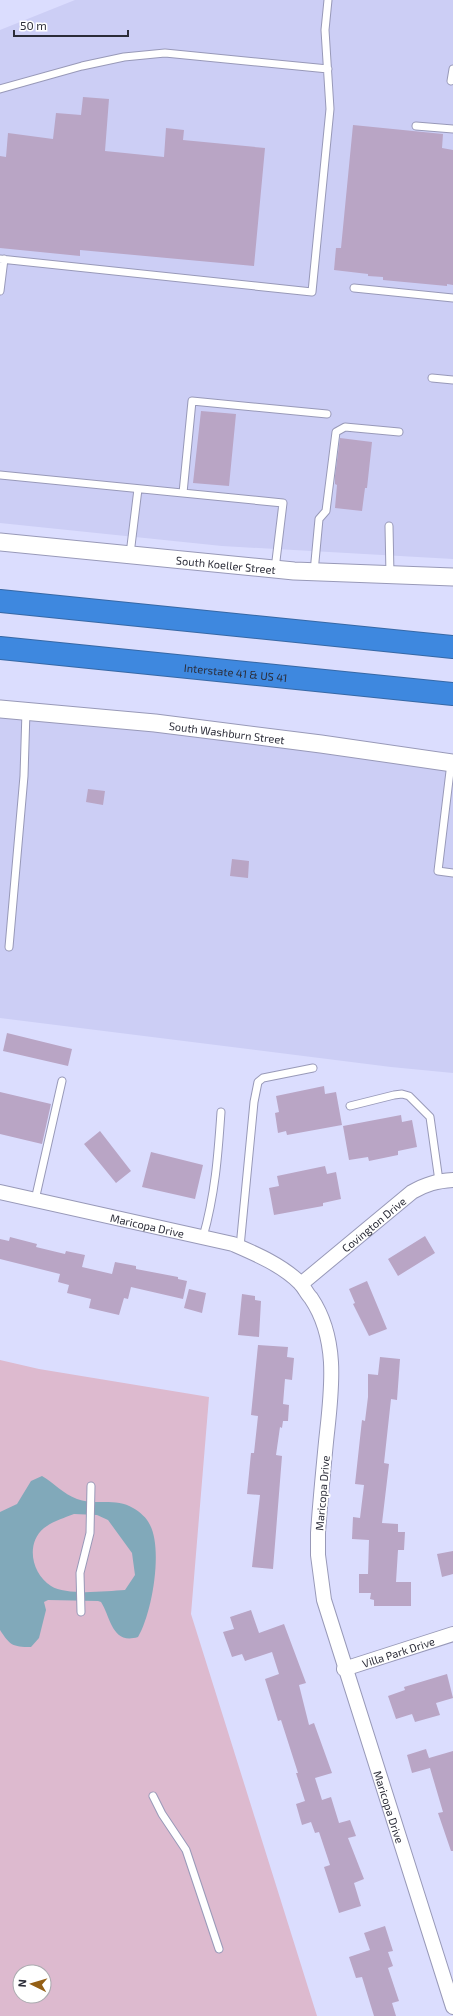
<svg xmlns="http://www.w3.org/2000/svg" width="453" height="2016" font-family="'Exo 2',sans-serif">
	<rect width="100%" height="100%" fill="#dbddfe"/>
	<path fill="#cccef5" d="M 75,0 L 453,0 L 453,559 L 222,546 L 0,523 L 0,30 Z
		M 0,709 L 453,763 L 453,1073 L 391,1067 L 0,1018 Z"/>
	<path fill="#ddbacf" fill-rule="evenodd" d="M 0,1360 L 39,1369 L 209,1397 L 191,1614 L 317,2016 L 0,2016 ZM 20,1972 L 44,1972 L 44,1996 L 20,1996 Z"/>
	<path fill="#81a9ba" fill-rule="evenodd" d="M 42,1476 C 54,1483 63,1494 77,1499 C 94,1506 116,1497 133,1508 C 140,1512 147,1518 150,1525 C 163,1550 152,1614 138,1637 C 112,1645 111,1618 101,1602 L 98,1601 L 48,1600 L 44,1602 L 46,1610 L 39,1638 L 31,1647 C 12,1647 10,1645 0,1630 L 0,1512 L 17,1504 L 31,1481 ZM 74,1514 L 97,1515 L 108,1520 L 132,1553 L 135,1575 L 125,1590 C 106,1591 67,1596 51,1586 C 32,1574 25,1544 44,1528 C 53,1521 64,1518 74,1514 Z"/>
	<path fill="#b9a5c5" d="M 83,97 L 109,99 L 105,151 L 164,157 L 166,128 L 184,130 L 183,140 L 265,148 L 254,266 L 80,250 L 80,256 L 0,248 L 0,156 L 6,157 L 8,133 L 53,139 L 56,113 L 81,115 Z
		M 353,125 L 443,134 L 442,148 L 453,150 L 453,285 L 447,284 L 447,286 L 383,280 L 383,277 L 368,276 L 368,274 L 334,270 L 336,248 L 341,248 Z
		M 201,411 L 236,414 L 229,486 L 193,483 Z
		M 340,438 L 372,442 L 367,488 L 365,488 L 362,511 L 335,508 L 337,485 L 335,484 L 335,476 Z
		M 88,789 L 105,791 L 103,805 L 86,802 Z
		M 232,859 L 249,861 L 248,878 L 230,876 Z
		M 7,1033 L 72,1049 L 68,1066 L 3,1051 Z
		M 324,1086 L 325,1094 L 336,1092 L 342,1125 L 287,1135 L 286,1131 L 278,1133 L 275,1113 L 279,1112 L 276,1096 Z
		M 0,1092 L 51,1104 L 42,1144 L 0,1134 Z
		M 401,1115 L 402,1122 L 412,1120 L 417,1147 L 398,1151 L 398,1155 L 369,1161 L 368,1157 L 349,1160 L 343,1126 Z
		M 100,1131 L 131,1171 L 116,1183 L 84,1144 Z
		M 151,1152 L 203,1165 L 195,1199 L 142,1187 Z
		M 325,1166 L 327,1174 L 336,1172 L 341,1199 L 323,1203 L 323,1206 L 274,1215 L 269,1188 L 279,1186 L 277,1176 Z
		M 425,1236 L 435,1253 L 398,1276 L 388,1259 Z
		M 10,1237 L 37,1244 L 36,1247 L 65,1254 L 66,1251 L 85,1255 L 82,1267 L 112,1274 L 115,1262 L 136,1266 L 136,1269 L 178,1277 L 178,1279 L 187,1281 L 183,1299 L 131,1287 L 128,1299 L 124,1298 L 119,1315 L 89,1308 L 91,1299 L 67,1293 L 69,1285 L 58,1282 L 60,1274 L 0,1259 L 0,1239 L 9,1241 Z
		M 367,1281 L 387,1329 L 369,1336 L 353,1304 L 355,1303 L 349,1289 Z
		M 189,1289 L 206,1293 L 202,1313 L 184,1308 Z
		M 242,1294 L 255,1296 L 255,1300 L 261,1301 L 259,1337 L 238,1335 Z
		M 258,1345 L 288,1347 L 287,1357 L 294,1358 L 292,1380 L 285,1379 L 283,1404 L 289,1405 L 288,1421 L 283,1421 L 282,1428 L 280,1427 L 276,1455 L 282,1456 L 273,1569 L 252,1567 L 260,1495 L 247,1494 L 251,1453 L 254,1453 L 258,1416 L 251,1415 Z
		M 380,1357 L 400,1359 L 397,1400 L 391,1399 L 384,1463 L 389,1464 L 382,1523 L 398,1524 L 398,1532 L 405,1532 L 404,1550 L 398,1550 L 396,1582 L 411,1582 L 411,1606 L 374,1606 L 374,1600 L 370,1599 L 371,1593 L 359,1593 L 359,1574 L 368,1574 L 369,1540 L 352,1539 L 353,1517 L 360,1518 L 364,1485 L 355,1484 L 362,1420 L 365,1421 L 368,1397 L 368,1374 L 378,1375 Z
		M 453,1551 L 453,1574 L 442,1577 L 437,1554 Z
		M 251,1610 L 259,1633 L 284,1624 L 306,1683 L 299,1685 L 309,1725 L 314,1723 L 332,1773 L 315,1778 L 322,1800 L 331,1797 L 339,1823 L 350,1820 L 356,1836 L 348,1838 L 364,1879 L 354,1883 L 361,1906 L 339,1913 L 324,1867 L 330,1865 L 319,1832 L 315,1833 L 311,1822 L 302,1825 L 296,1804 L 305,1801 L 296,1773 L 298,1773 L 281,1720 L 278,1721 L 265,1679 L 279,1674 L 272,1652 L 245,1661 L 242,1654 L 232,1657 L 223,1632 L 234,1629 L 230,1617 Z
		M 447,1674 L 453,1698 L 436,1703 L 440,1715 L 415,1722 L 412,1714 L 396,1719 L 388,1696 L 405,1690 L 404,1687 Z
		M 426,1749 L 429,1758 L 453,1751 L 453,1851 L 451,1851 L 438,1813 L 443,1812 L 430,1768 L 412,1773 L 407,1755 Z
		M 385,1926 L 393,1951 L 388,1952 L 393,1966 L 388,1968 L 399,2001 L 392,2003 L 396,2016 L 374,2016 L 362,1977 L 356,1978 L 349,1957 L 370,1950 L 364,1933 Z"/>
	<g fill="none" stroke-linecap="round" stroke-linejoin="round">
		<g stroke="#9899b8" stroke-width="9">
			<path id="service" d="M 451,81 L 453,69
				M 0,89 L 82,66 L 124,57 L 165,53 L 328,69
				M 416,126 L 453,129
				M 0,259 L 312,292 L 330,109 L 325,30 L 328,0
				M 354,288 L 453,298
				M 0,291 L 4,259
				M 432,378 L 453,380
				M 0,475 L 283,503 L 275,569
				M 183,493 L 192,401 L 327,414
				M 389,526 L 390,575
				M 130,554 L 138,489
				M 314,572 L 319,519 L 326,511 L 336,432 L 345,427 L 399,432
				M 451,763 L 438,871 L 453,873
				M 9,947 L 24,776 L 26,711
				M 350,1106 L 394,1095 L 402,1094 L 409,1096 L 430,1117 L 439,1181
				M 35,1200 L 62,1081
				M 203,1237 C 215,1195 218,1156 221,1112
				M 240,1247 L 254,1102 L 258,1082 L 263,1078 L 313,1068
				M 81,1612 L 80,1573 L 90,1533 L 91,1486
				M 153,1796 L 162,1814 L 186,1850 L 219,1949"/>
		</g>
		<g stroke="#9899b8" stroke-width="16">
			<g id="minor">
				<path id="s1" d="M 0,1192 L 233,1244 C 256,1254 282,1265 300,1283 C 304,1287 307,1294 311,1298 C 340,1341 331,1394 326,1442 C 323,1473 320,1503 318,1533 L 318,1555 L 324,1600 L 453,2007"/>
				<path id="s2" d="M 301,1284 L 412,1192 C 426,1184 437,1181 453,1180"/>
				<path id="s3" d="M 344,1669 L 453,1634"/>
			</g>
		</g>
		<g stroke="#9899b8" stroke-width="19">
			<g id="tertiary">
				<path id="s4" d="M 0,542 L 294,571 L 453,577"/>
				<path id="s5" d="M 0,709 L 155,723 L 321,744 L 453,763"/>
			</g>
		</g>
		<g stroke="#3768a5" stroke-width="24">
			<g id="motorway">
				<path d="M 0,601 L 453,647"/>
				<path id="s6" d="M 0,648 L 453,694"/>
			</g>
		</g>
		<use href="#service" stroke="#fff" stroke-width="7"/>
		<use href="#minor" stroke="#fff" stroke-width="14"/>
		<use href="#tertiary" stroke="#fff" stroke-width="17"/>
		<use href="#motorway" stroke="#3e88df" stroke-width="22"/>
	</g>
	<g text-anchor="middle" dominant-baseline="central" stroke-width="4" stroke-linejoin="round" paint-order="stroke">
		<g font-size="11" fill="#2b2c38" stroke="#fff">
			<text stroke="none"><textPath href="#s4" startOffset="227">South Koeller Street</textPath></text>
			<text stroke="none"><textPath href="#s6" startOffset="237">Interstate 41 &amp; US 41</textPath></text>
			<text stroke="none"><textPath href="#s5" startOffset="228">South Washburn Street</textPath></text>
			<text stroke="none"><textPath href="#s2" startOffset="94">Covington Drive</textPath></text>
			<text stroke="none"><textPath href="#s1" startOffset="151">Maricopa Drive</textPath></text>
			<text transform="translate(322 1493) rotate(-85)">Maricopa Drive</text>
			<text stroke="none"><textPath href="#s3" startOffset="57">Villa Park Drive</textPath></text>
			<text stroke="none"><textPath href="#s1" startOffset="859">Maricopa Drive</textPath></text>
		</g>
	</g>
	<g transform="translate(32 1984) rotate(275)"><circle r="19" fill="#ffffff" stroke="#aaabaf"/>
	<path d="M0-3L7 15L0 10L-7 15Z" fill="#945f15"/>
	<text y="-6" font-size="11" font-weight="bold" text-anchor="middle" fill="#2b2c38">N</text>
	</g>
	<path d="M14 30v6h114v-6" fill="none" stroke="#2b2c38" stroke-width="2"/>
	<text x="20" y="30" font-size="12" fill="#2b2c38" stroke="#ffffff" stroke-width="3" paint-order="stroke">50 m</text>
</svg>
